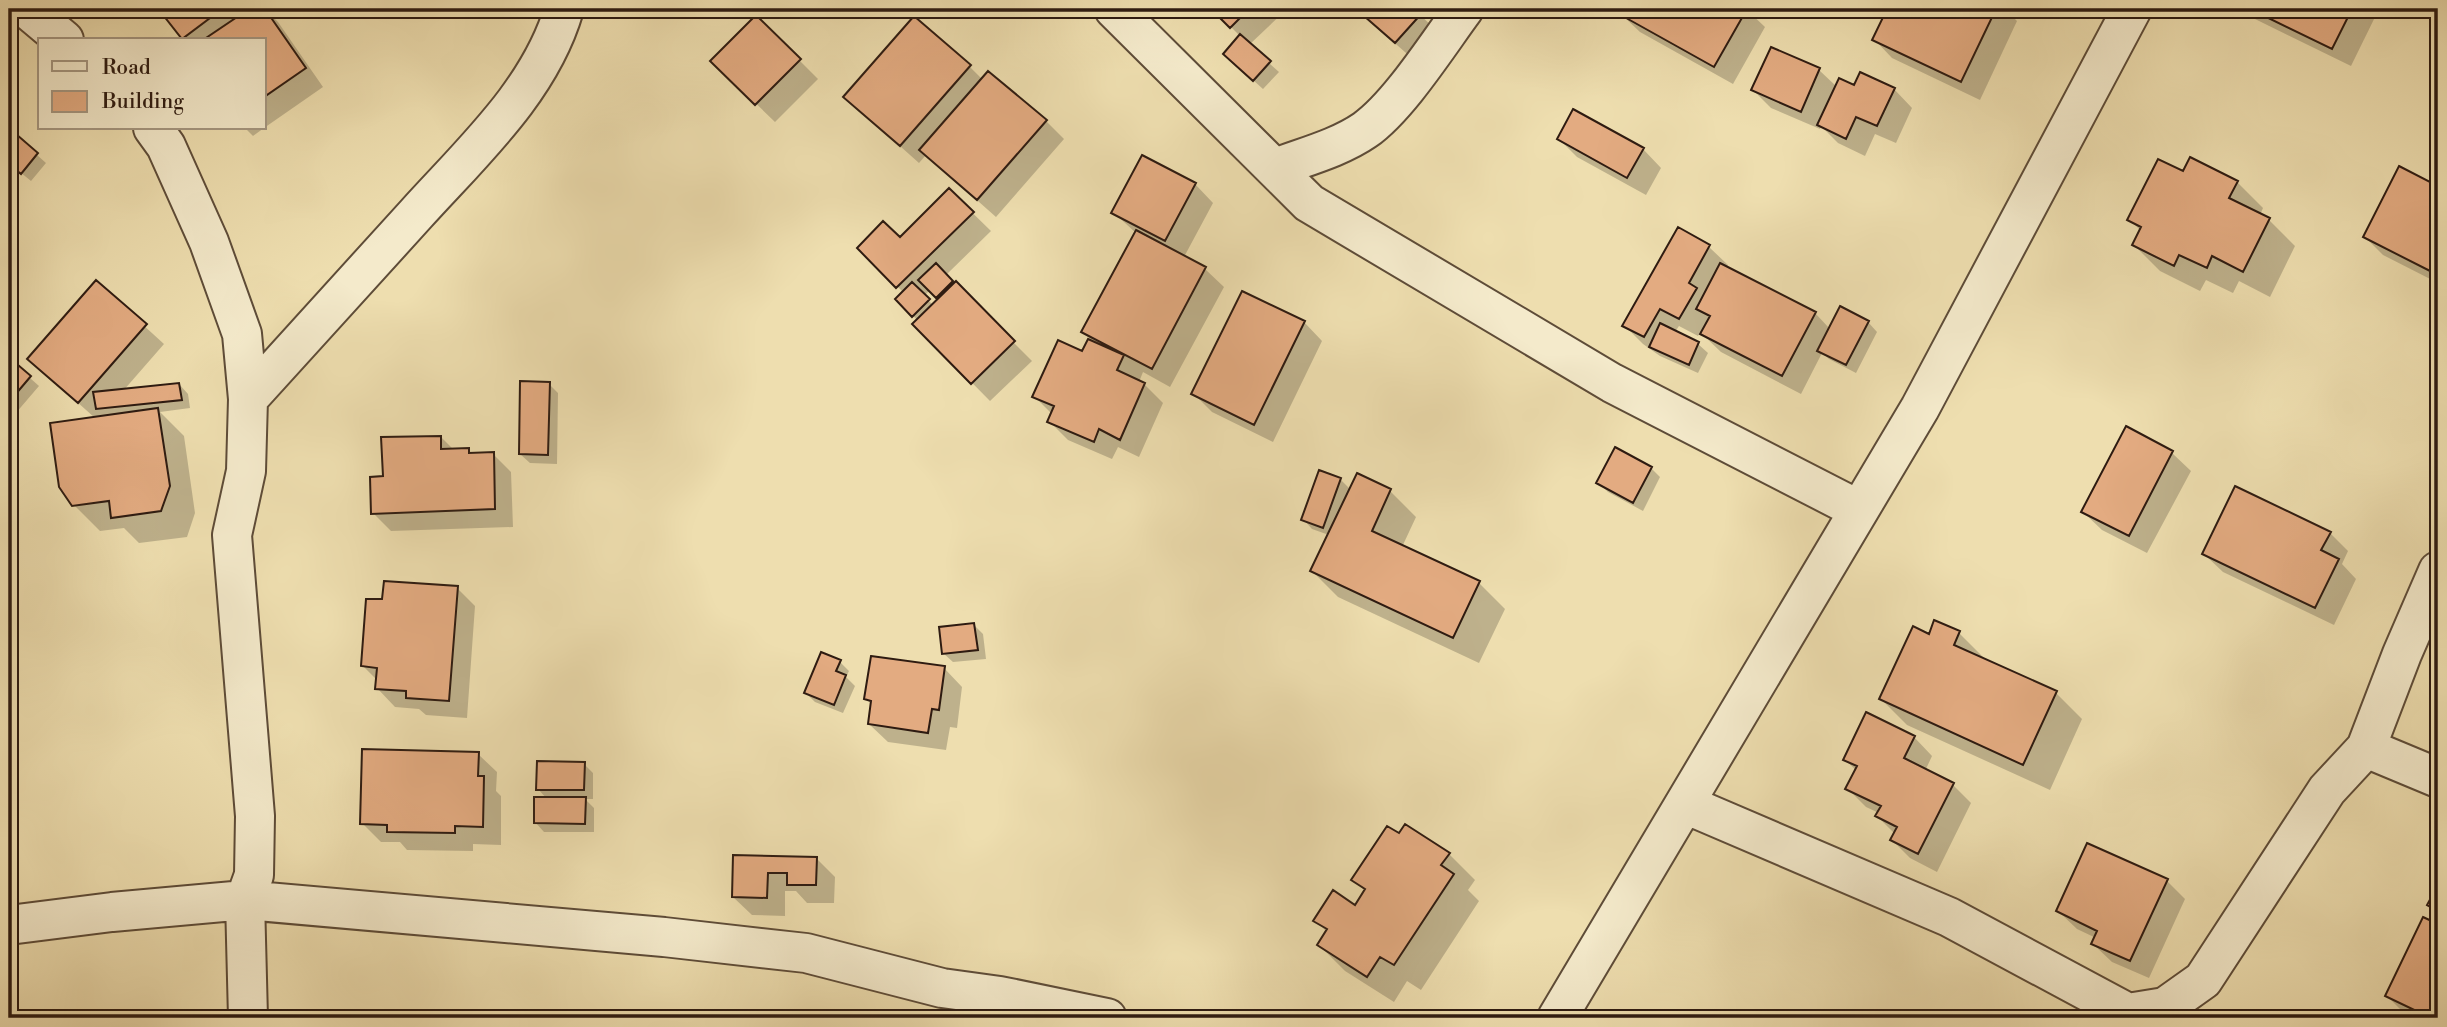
<svg xmlns="http://www.w3.org/2000/svg" width="2447" height="1027" font-family="'Libre Bodoni',serif">
	<rect width="100%" height="100%" fill="#eedeaf"/>
	<filter id="stains"><feTurbulence type="fractalNoise" baseFrequency=".00286" numOctaves="4"/><feColorMatrix values="0 0 0 0 .2 0 0 0 0 .09 0 0 0 0 .02 0 0 0 .5 -.17"/></filter>
	<radialGradient id="worn" r=".72"><stop offset=".6" stop-color="#630" stop-opacity="0"/><stop offset="1" stop-color="#630" stop-opacity=".3"/></radialGradient>
	<path fill="#0003" fill-rule="evenodd" d="M 166,9 L 265,9 L 278,22 L 323,87 L 264,128 L 264,40 L 185,40 L 163,11 Z
		M 736,9 L 755,9 L 747,18 Z
		M 1213,9 L 1287,9 L 1249,45 L 1279,72 L 1263,89 L 1234,63 L 1240,36 Z
		M 1356,9 L 1414,9 L 1439,33 L 1414,60 Z
		M 1624,9 L 1746,9 L 1765,27 L 1733,84 L 1640,32 L 1621,14 Z
		M 1889,9 L 2005,9 L 2017,21 L 1980,100 L 1892,58 L 1874,39 Z
		M 2245,9 L 2379,9 L 2351,66 L 2255,19 Z
		M 756,17 L 818,79 L 775,122 L 712,61 Z
		M 1772,49 L 1819,70 L 1837,87 L 1894,89 L 1912,108 L 1896,143 L 1875,134 L 1865,156 L 1838,143 L 1821,126 L 1820,129 L 1771,108 L 1753,90 Z
		M 969,66 L 983,80 L 1046,121 L 1064,139 L 996,217 L 926,155 L 919,163 L 845,97 Z
		M 245,128 L 264,128 L 253,136 Z
		M 9,130 L 46,163 L 31,181 L 9,163 Z
		M 1559,139 L 1643,149 L 1661,168 L 1646,195 L 1577,157 Z
		M 2400,168 L 2438,188 L 2438,283 L 2383,255 L 2365,237 Z
		M 2183,174 L 2237,182 L 2263,208 L 2260,215 L 2269,220 L 2295,246 L 2270,297 L 2239,281 L 2233,293 L 2206,280 L 2200,291 L 2160,271 L 2134,245 L 2141,231 L 2129,219 Z
		M 1195,184 L 1213,203 L 1184,257 L 1205,269 L 1224,287 L 1170,387 L 1143,372 L 1139,382 L 1144,384 L 1163,403 L 1139,457 L 1118,447 L 1112,459 L 1068,440 L 1049,421 L 1052,414 L 1034,396 L 1083,353 L 1090,339 L 1083,332 L 1136,233 L 1113,212 Z
		M 949,190 L 991,231 L 946,275 L 1032,361 L 990,401 L 914,324 L 918,321 L 897,299 L 904,293 L 859,248 L 900,239 ZM 930,290 L 940,300 L 934,306 L 924,296 Z
		M 1678,230 L 1709,247 L 1728,265 L 1726,268 L 1815,313 L 1830,329 L 1868,322 L 1877,332 L 1856,373 L 1829,359 L 1822,353 L 1801,394 L 1721,352 L 1700,332 L 1698,336 L 1679,326 L 1675,332 L 1698,344 L 1708,353 L 1698,373 L 1660,356 L 1643,344 L 1624,325 Z
		M 97,283 L 164,344 L 123,391 L 179,384 L 188,394 L 190,408 L 160,412 L 184,436 L 195,513 L 187,537 L 139,543 L 124,528 L 100,531 L 74,505 L 95,418 L 29,359 Z
		M 1304,322 L 1322,341 L 1273,442 L 1212,412 L 1194,394 Z
		M 12,362 L 39,386 L 9,421 L 9,365 Z
		M 549,384 L 558,393 L 557,464 L 530,463 L 520,454 Z
		M 441,437 L 454,450 L 468,450 L 473,454 L 493,454 L 511,472 L 513,527 L 391,531 L 373,513 L 385,478 Z
		M 2172,453 L 2191,471 L 2147,553 L 2102,530 L 2083,512 Z
		M 1651,468 L 1660,477 L 1643,511 L 1608,492 L 1599,483 Z
		M 1358,475 L 1390,491 L 1416,517 L 1402,547 L 1479,583 L 1505,609 L 1479,663 L 1338,597 L 1312,571 L 1329,535 L 1312,529 L 1303,519 L 1340,479 L 1351,490 Z
		M 2330,533 L 2348,551 L 2342,564 L 2356,579 L 2334,625 L 2223,572 L 2204,554 Z
		M 457,588 L 475,606 L 467,718 L 426,715 L 419,709 L 395,707 L 377,688 L 377,680 L 363,666 L 384,601 Z
		M 974,625 L 983,634 L 986,659 L 953,662 L 943,653 Z
		M 1959,633 L 1985,659 L 2056,693 L 2082,719 L 2050,790 L 1907,725 L 1881,699 L 1930,636 Z
		M 840,662 L 849,671 L 846,677 L 855,686 L 843,713 L 815,702 L 806,693 Z
		M 944,668 L 962,687 L 957,728 L 950,727 L 946,750 L 888,742 L 869,724 L 872,704 L 866,699 Z
		M 1914,737 L 1932,756 L 1925,771 L 1953,785 L 1971,803 L 1937,872 L 1910,858 L 1892,840 L 1895,834 L 1877,816 L 1879,813 L 1866,807 L 1848,789 L 1857,771 L 1845,760 Z
		M 478,754 L 497,772 L 496,791 L 501,796 L 501,845 L 473,844 L 473,851 L 407,850 L 400,842 L 381,842 L 362,823 Z
		M 584,764 L 593,773 L 593,799 L 585,799 L 594,808 L 594,832 L 544,832 L 535,822 L 547,799 L 538,789 Z
		M 1449,854 L 1475,880 L 1468,890 L 1479,901 L 1421,990 L 1407,981 L 1394,1002 L 1345,971 L 1319,945 L 1327,932 L 1315,920 L 1356,908 L 1366,892 L 1354,880 Z
		M 734,857 L 816,858 L 835,877 L 834,903 L 807,903 L 796,891 L 785,891 L 785,916 L 752,915 L 733,897 Z
		M 2167,881 L 2185,899 L 2149,978 L 2112,962 L 2093,944 L 2096,938 L 2077,929 L 2058,911 Z
		M 2424,919 L 2438,926 L 2438,1018 L 2414,1018 L 2405,1014 L 2387,996 Z"/>
	<path fill="#e3ab81" stroke="#2e1b11" stroke-width="2" d="M 163,9 L 222,9 L 182,39 L 160,11 Z
		M 249,9 L 265,9 L 306,68 L 264,97 L 264,40 L 203,40 Z
		M 1211,9 L 1249,9 L 1230,28 Z
		M 1356,9 L 1417,9 L 1422,13 L 1395,43 Z
		M 1622,9 L 1747,9 L 1714,67 L 1619,14 Z
		M 1887,9 L 1996,9 L 1961,82 L 1872,40 Z
		M 2250,9 L 2352,9 L 2332,49 Z
		M 756,15 L 801,59 L 755,105 L 710,61 Z
		M 914,16 L 971,65 L 900,146 L 843,97 Z
		M 1240,34 L 1271,61 L 1253,81 L 1223,54 Z
		M 1771,47 L 1820,68 L 1801,112 L 1751,90 Z
		M 988,71 L 1047,120 L 977,200 L 919,150 Z
		M 1860,72 L 1895,88 L 1877,126 L 1856,117 L 1846,139 L 1817,125 L 1839,78 L 1854,85 Z
		M 1573,109 L 1644,148 L 1627,178 L 1557,139 Z
		M 9,128 L 38,153 L 21,174 L 9,164 Z
		M 1142,155 L 1196,183 L 1165,241 L 1111,213 Z
		M 2190,157 L 2238,181 L 2229,198 L 2270,218 L 2243,272 L 2212,256 L 2207,268 L 2179,255 L 2174,266 L 2132,245 L 2141,227 L 2127,220 L 2158,159 L 2183,171 Z
		M 2399,166 L 2438,186 L 2438,275 L 2363,237 Z
		M 949,188 L 974,212 L 896,288 L 857,248 L 883,221 L 900,237 Z
		M 1678,227 L 1710,245 L 1689,283 L 1697,288 L 1679,319 L 1660,309 L 1644,337 L 1622,326 Z
		M 1136,230 L 1206,267 L 1152,369 L 1081,332 Z
		M 936,263 L 953,281 L 936,298 L 918,280 Z
		M 1720,263 L 1816,312 L 1782,376 L 1700,334 L 1710,316 L 1696,309 Z
		M 96,280 L 147,324 L 78,403 L 27,359 Z
		M 956,281 L 1015,341 L 971,384 L 912,324 Z
		M 912,282 L 930,299 L 912,317 L 895,299 Z
		M 1242,291 L 1305,321 L 1254,425 L 1191,394 Z
		M 1840,306 L 1869,321 L 1846,365 L 1817,351 Z
		M 1660,323 L 1699,342 L 1689,365 L 1649,347 Z
		M 1088,339 L 1124,355 L 1117,370 L 1145,383 L 1120,440 L 1099,429 L 1094,442 L 1047,422 L 1054,406 L 1032,397 L 1058,340 L 1082,351 Z
		M 11,359 L 31,376 L 9,402 L 9,362 Z
		M 520,381 L 550,382 L 548,455 L 519,454 Z
		M 179,383 L 182,400 L 96,409 L 93,392 Z
		M 158,408 L 170,486 L 161,511 L 111,518 L 109,501 L 72,506 L 59,487 L 50,423 Z
		M 2126,426 L 2173,451 L 2129,536 L 2081,512 Z
		M 441,436 L 441,449 L 469,448 L 469,453 L 494,452 L 495,509 L 371,514 L 370,477 L 383,476 L 381,437 Z
		M 1615,447 L 1652,467 L 1633,503 L 1596,483 Z
		M 1319,470 L 1341,478 L 1323,528 L 1301,520 Z
		M 1357,473 L 1391,489 L 1372,531 L 1480,581 L 1453,638 L 1310,571 Z
		M 2235,486 L 2331,532 L 2321,550 L 2339,559 L 2315,608 L 2202,554 Z
		M 384,581 L 458,586 L 449,701 L 406,698 L 406,691 L 375,689 L 377,668 L 361,666 L 366,599 L 382,599 Z
		M 1934,620 L 1960,631 L 1954,645 L 2057,691 L 2023,765 L 1879,699 L 1913,626 L 1929,634 Z
		M 974,623 L 978,650 L 942,654 L 939,627 Z
		M 821,652 L 841,660 L 836,671 L 846,675 L 834,705 L 804,693 Z
		M 871,656 L 945,666 L 939,710 L 932,709 L 928,733 L 868,724 L 871,701 L 864,699 Z
		M 1866,712 L 1915,736 L 1904,758 L 1954,783 L 1918,854 L 1890,840 L 1897,827 L 1875,816 L 1881,806 L 1845,789 L 1857,766 L 1843,760 Z
		M 362,749 L 479,752 L 478,776 L 484,776 L 483,827 L 455,826 L 455,833 L 387,832 L 387,825 L 360,824 Z
		M 537,761 L 585,762 L 584,790 L 536,790 Z
		M 534,797 L 586,797 L 585,824 L 534,823 Z
		M 1405,824 L 1450,853 L 1441,865 L 1454,874 L 1394,965 L 1380,957 L 1367,977 L 1317,945 L 1327,929 L 1313,921 L 1333,890 L 1355,905 L 1365,889 L 1351,880 L 1387,826 L 1399,833 Z
		M 2087,843 L 2168,879 L 2130,961 L 2091,944 L 2097,931 L 2056,911 Z
		M 733,855 L 817,857 L 816,885 L 787,885 L 787,873 L 768,873 L 767,898 L 732,897 Z
		M 2438,885 L 2438,911 L 2427,905 Z
		M 2423,917 L 2438,924 L 2438,1018 L 2431,1018 L 2385,996 Z"/>
	<g fill="none" stroke-linecap="round" stroke-linejoin="round">
		<g stroke="#5e4c38" stroke-width="42">
			<path id="street" d="M 27,9 L 64,40
				M 1114,9 L 1309,203 L 1612,383 L 1859,510
				M 153,128 L 166,146 L 209,242 L 242,334 L 248,399 L 246,471 L 232,535 L 255,816 L 254,875 L 245,900 L 248,1018
				M 1275,168 C 1304,157 1339,148 1365,130 C 1399,106 1438,44 1464,9
				M 248,399 C 304,337 360,275 416,214 C 472,152 540,91 564,9
				M 2366,748 L 2438,778
				M 1685,804 L 1949,917 L 2128,1013 L 2165,1007 L 2203,980 L 2327,790 L 2366,748 L 2402,654 L 2438,571
				M 9,925 L 112,912 L 245,900 L 664,937 L 806,953 L 942,988 L 1000,996 L 1107,1018
				M 1557,1018 L 1920,408 L 2132,9"/>
		</g>
		<use href="#street" stroke="#f4eacb" stroke-width="38"/>
	</g>
	<rect width="2447" height="1027" fill="none" stroke="#eedeaf" stroke-width="35"/>
	<rect x="10" y="10" width="2426" height="1006" fill="none" stroke="#2e1b11" stroke-width="3.5"/>
	<rect x="18" y="18" width="2412" height="992" fill="none" stroke="#2e1b11" stroke-width="2"/>
	<rect x="38" y="38" width="228" height="91" fill="#f4eacb" stroke="#a59781" stroke-width="2"/>
	<rect x="52" y="61" width="35" height="10" fill="#f4eacb" stroke="#a59781" stroke-width="2"/>
	<text x="102" y="74" font-size="21" fill="#2e1b11">Road</text>
	<rect x="52" y="91" width="35" height="21" fill="#e3ab81" stroke="#a59781" stroke-width="2"/>
	<text x="102" y="108" font-size="21" fill="#2e1b11">Building</text>
	<rect width="100%" height="100%" filter="url(#stains)"/>
	<rect width="100%" height="100%" fill="url(#worn)"/>
</svg>
